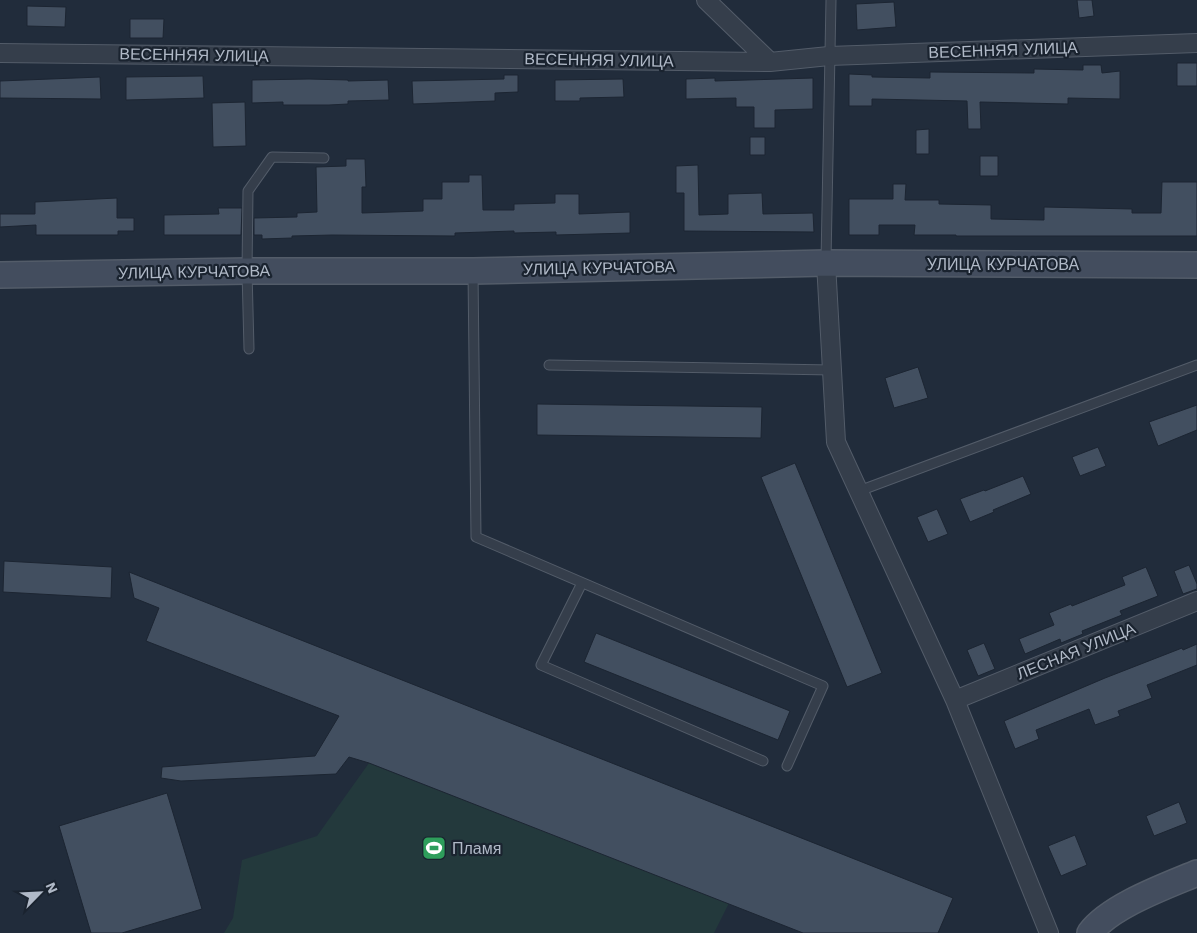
<svg xmlns="http://www.w3.org/2000/svg" width="1197" height="933" font-family="'Work Sans',sans-serif">
	<rect width="100%" height="100%" fill="#212c3b"/>
	<path fill="#23393c" d="M 369,763 L 729,903 L 714,933 L 224,933 L 233,918 L 242,860 L 317,836 Z"/>
	<path fill="#424f60" stroke="#1c2532" d="M 1077,0 L 1092,0 L 1094,16 L 1079,18 Z
		M 894,2 L 896,27 L 857,30 L 856,4 Z
		M 27,6 L 66,7 L 65,27 L 27,26 Z
		M 130,19 L 164,19 L 163,38 L 130,38 Z
		M 1177,63 L 1197,63 L 1197,86 L 1177,86 Z
		M 1083,65 L 1101,65 L 1102,73 L 1120,71 L 1120,99 L 1068,98 L 1068,104 L 980,102 L 981,129 L 968,129 L 967,101 L 872,99 L 872,106 L 849,106 L 849,74 L 872,75 L 872,77 L 930,78 L 930,72 L 1034,73 L 1034,69 L 1083,70 Z
		M 504,75 L 518,75 L 518,92 L 495,93 L 495,101 L 413,104 L 412,81 L 504,79 Z
		M 203,76 L 204,98 L 126,100 L 126,77 Z
		M 100,77 L 101,99 L 0,98 L 0,81 Z
		M 715,78 L 715,81 L 813,78 L 813,109 L 775,110 L 775,128 L 754,128 L 754,107 L 736,107 L 736,98 L 686,99 L 686,79 Z
		M 309,79 L 348,80 L 348,81 L 388,80 L 389,100 L 348,101 L 348,104 L 329,105 L 283,105 L 283,102 L 252,103 L 252,80 Z
		M 623,79 L 624,97 L 580,98 L 580,101 L 555,101 L 555,80 Z
		M 245,102 L 246,146 L 213,147 L 212,103 Z
		M 929,129 L 929,154 L 916,154 L 916,130 Z
		M 750,137 L 765,137 L 765,155 L 750,155 Z
		M 980,156 L 998,156 L 998,176 L 980,176 Z
		M 346,159 L 365,159 L 366,187 L 362,187 L 362,213 L 423,211 L 423,199 L 442,199 L 442,182 L 469,182 L 469,175 L 482,175 L 483,210 L 514,210 L 514,204 L 555,203 L 555,194 L 579,194 L 579,214 L 630,212 L 630,233 L 556,235 L 556,232 L 514,233 L 514,231 L 455,233 L 455,236 L 332,235 L 292,236 L 292,238 L 262,239 L 262,235 L 254,235 L 254,218 L 297,217 L 297,213 L 317,212 L 316,167 L 346,166 Z
		M 698,165 L 699,215 L 728,214 L 728,194 L 762,193 L 763,214 L 813,213 L 814,232 L 684,231 L 684,193 L 676,193 L 676,166 Z
		M 1162,182 L 1197,182 L 1197,236 L 956,236 L 956,235 L 914,235 L 915,225 L 879,225 L 879,235 L 849,235 L 849,199 L 893,199 L 893,184 L 906,184 L 905,200 L 939,200 L 939,204 L 991,205 L 991,219 L 1044,220 L 1044,207 L 1132,209 L 1132,213 L 1161,213 Z
		M 117,198 L 117,218 L 134,218 L 134,231 L 118,231 L 118,235 L 36,235 L 36,225 L 0,227 L 0,214 L 35,214 L 35,202 Z
		M 218,208 L 242,208 L 241,235 L 164,235 L 164,215 L 219,214 Z
		M 918,367 L 928,398 L 894,408 L 885,378 Z
		M 537,404 L 762,407 L 761,438 L 537,435 Z
		M 1197,405 L 1197,430 L 1158,446 L 1149,422 Z
		M 1098,447 L 1106,466 L 1080,476 L 1072,457 Z
		M 795,463 L 882,673 L 847,687 L 761,477 Z
		M 1023,476 L 1031,494 L 993,510 L 994,512 L 970,522 L 960,499 L 984,490 L 985,491 Z
		M 937,509 L 948,534 L 928,542 L 917,517 Z
		M 4,561 L 112,567 L 111,598 L 3,592 Z
		M 1189,565 L 1197,584 L 1197,589 L 1183,594 L 1174,571 Z
		M 1146,567 L 1158,596 L 1120,611 L 1122,615 L 1082,631 L 1083,634 L 1061,643 L 1060,639 L 1025,654 L 1019,639 L 1054,625 L 1049,613 L 1071,604 L 1072,606 L 1125,585 L 1122,577 Z
		M 129,572 L 953,898 L 938,933 L 803,933 L 369,763 L 349,757 L 336,774 L 181,781 L 161,778 L 162,767 L 315,756 L 339,716 L 146,641 L 159,608 L 134,598 Z
		M 596,633 L 790,711 L 778,740 L 584,662 Z
		M 984,643 L 995,669 L 978,676 L 967,650 Z
		M 1197,644 L 1197,665 L 1147,685 L 1152,698 L 1118,711 L 1120,716 L 1095,725 L 1089,709 L 1036,730 L 1039,739 L 1015,749 L 1004,721 L 1105,678 L 1182,648 L 1183,650 Z
		M 167,793 L 202,909 L 122,933 L 91,933 L 59,826 Z
		M 1179,802 L 1187,823 L 1154,836 L 1146,816 Z
		M 1075,835 L 1087,865 L 1061,876 L 1048,846 Z"/>
	<g fill="none" stroke-linecap="round" stroke-linejoin="round">
		<g stroke="#535c69" stroke-width="11">
			<path id="lane" d="M 826,261 L 831,0
				M 473,272 L 476,537 L 823,686 L 787,766
				M 249,349 L 247,271 L 248,191 L 272,157 L 324,158
				M 549,365 L 832,370
				M 859,491 L 1197,365
				M 582,583 L 541,665 L 763,761"/>
		</g>
		<g stroke="#535c69" stroke-width="20">
			<path id="street" d="M 706,0 L 770,62
				M 0,53 L 770,62 L 829,56 L 1197,43
				M 826,263 L 836,442 L 955,700 L 1049,933
				M 955,700 L 1197,601"/>
		</g>
		<g stroke="#535c69" stroke-width="28">
			<path id="secondary" d="M 0,275 L 247,271 L 473,271 L 826,263 L 1197,265
				M 1090,933 C 1110,906 1166,886 1197,873"/>
		</g>
		<use href="#lane" stroke="#353e4b" stroke-width="9"/>
		<use href="#street" stroke="#353e4b" stroke-width="18"/>
		<use href="#secondary" stroke="#434d5e" stroke-width="25"/>
	</g>
	<defs>
		<g id="stadium-square" transform="scale(1.25)"><rect x="-9" y="-9" width="18" height="18" rx="4" fill="#2e9e5b" stroke="#1a232f"/><path d="M0-5a6.5 5 0 1 0 0 10a6.5 5 0 1 0 0-10ZM-3.5-1.8h7v3.6h-7Z" fill="#fff"/></g>
	</defs>
	<g fill-rule="evenodd">
		<use href="#stadium-square" x="434" y="848"/>
	</g>
	<g text-anchor="middle" dominant-baseline="central" stroke-width="4.5" stroke-linejoin="round" paint-order="stroke">
		<g font-size="16" fill="#b0b9c7" stroke="#1a232f">
			<text transform="translate(1003 50) rotate(-2)">ВЕСЕННЯЯ УЛИЦА</text>
			<text transform="translate(194 55) rotate(1)">ВЕСЕННЯЯ УЛИЦА</text>
			<text transform="translate(599 60) rotate(1)">ВЕСЕННЯЯ УЛИЦА</text>
			<text x="1003" y="264">УЛИЦА КУРЧАТОВА</text>
			<text transform="translate(599 268) rotate(-1)">УЛИЦА КУРЧАТОВА</text>
			<text transform="translate(194 272) rotate(-1)">УЛИЦА КУРЧАТОВА</text>
			<text transform="translate(1076 651) rotate(-22)">ЛЕСНАЯ УЛИЦА</text>
		</g>
		<g font-size="16" fill="#b0b9c7" stroke="#1a232f" text-anchor="start">
			<text x="452" y="848">Пламя</text>
		</g>
	</g>
	<g transform="translate(40 893) rotate(66)" stroke="#1a232f" stroke-width="4" paint-order="stroke">
	<path d="M0-4L9 19L0 12L-9 19Z" fill="#b0b9c7"/>
	<text y="-8" font-size="14" font-weight="bold" text-anchor="middle" fill="#b0b9c7">N</text>
	</g>
</svg>
